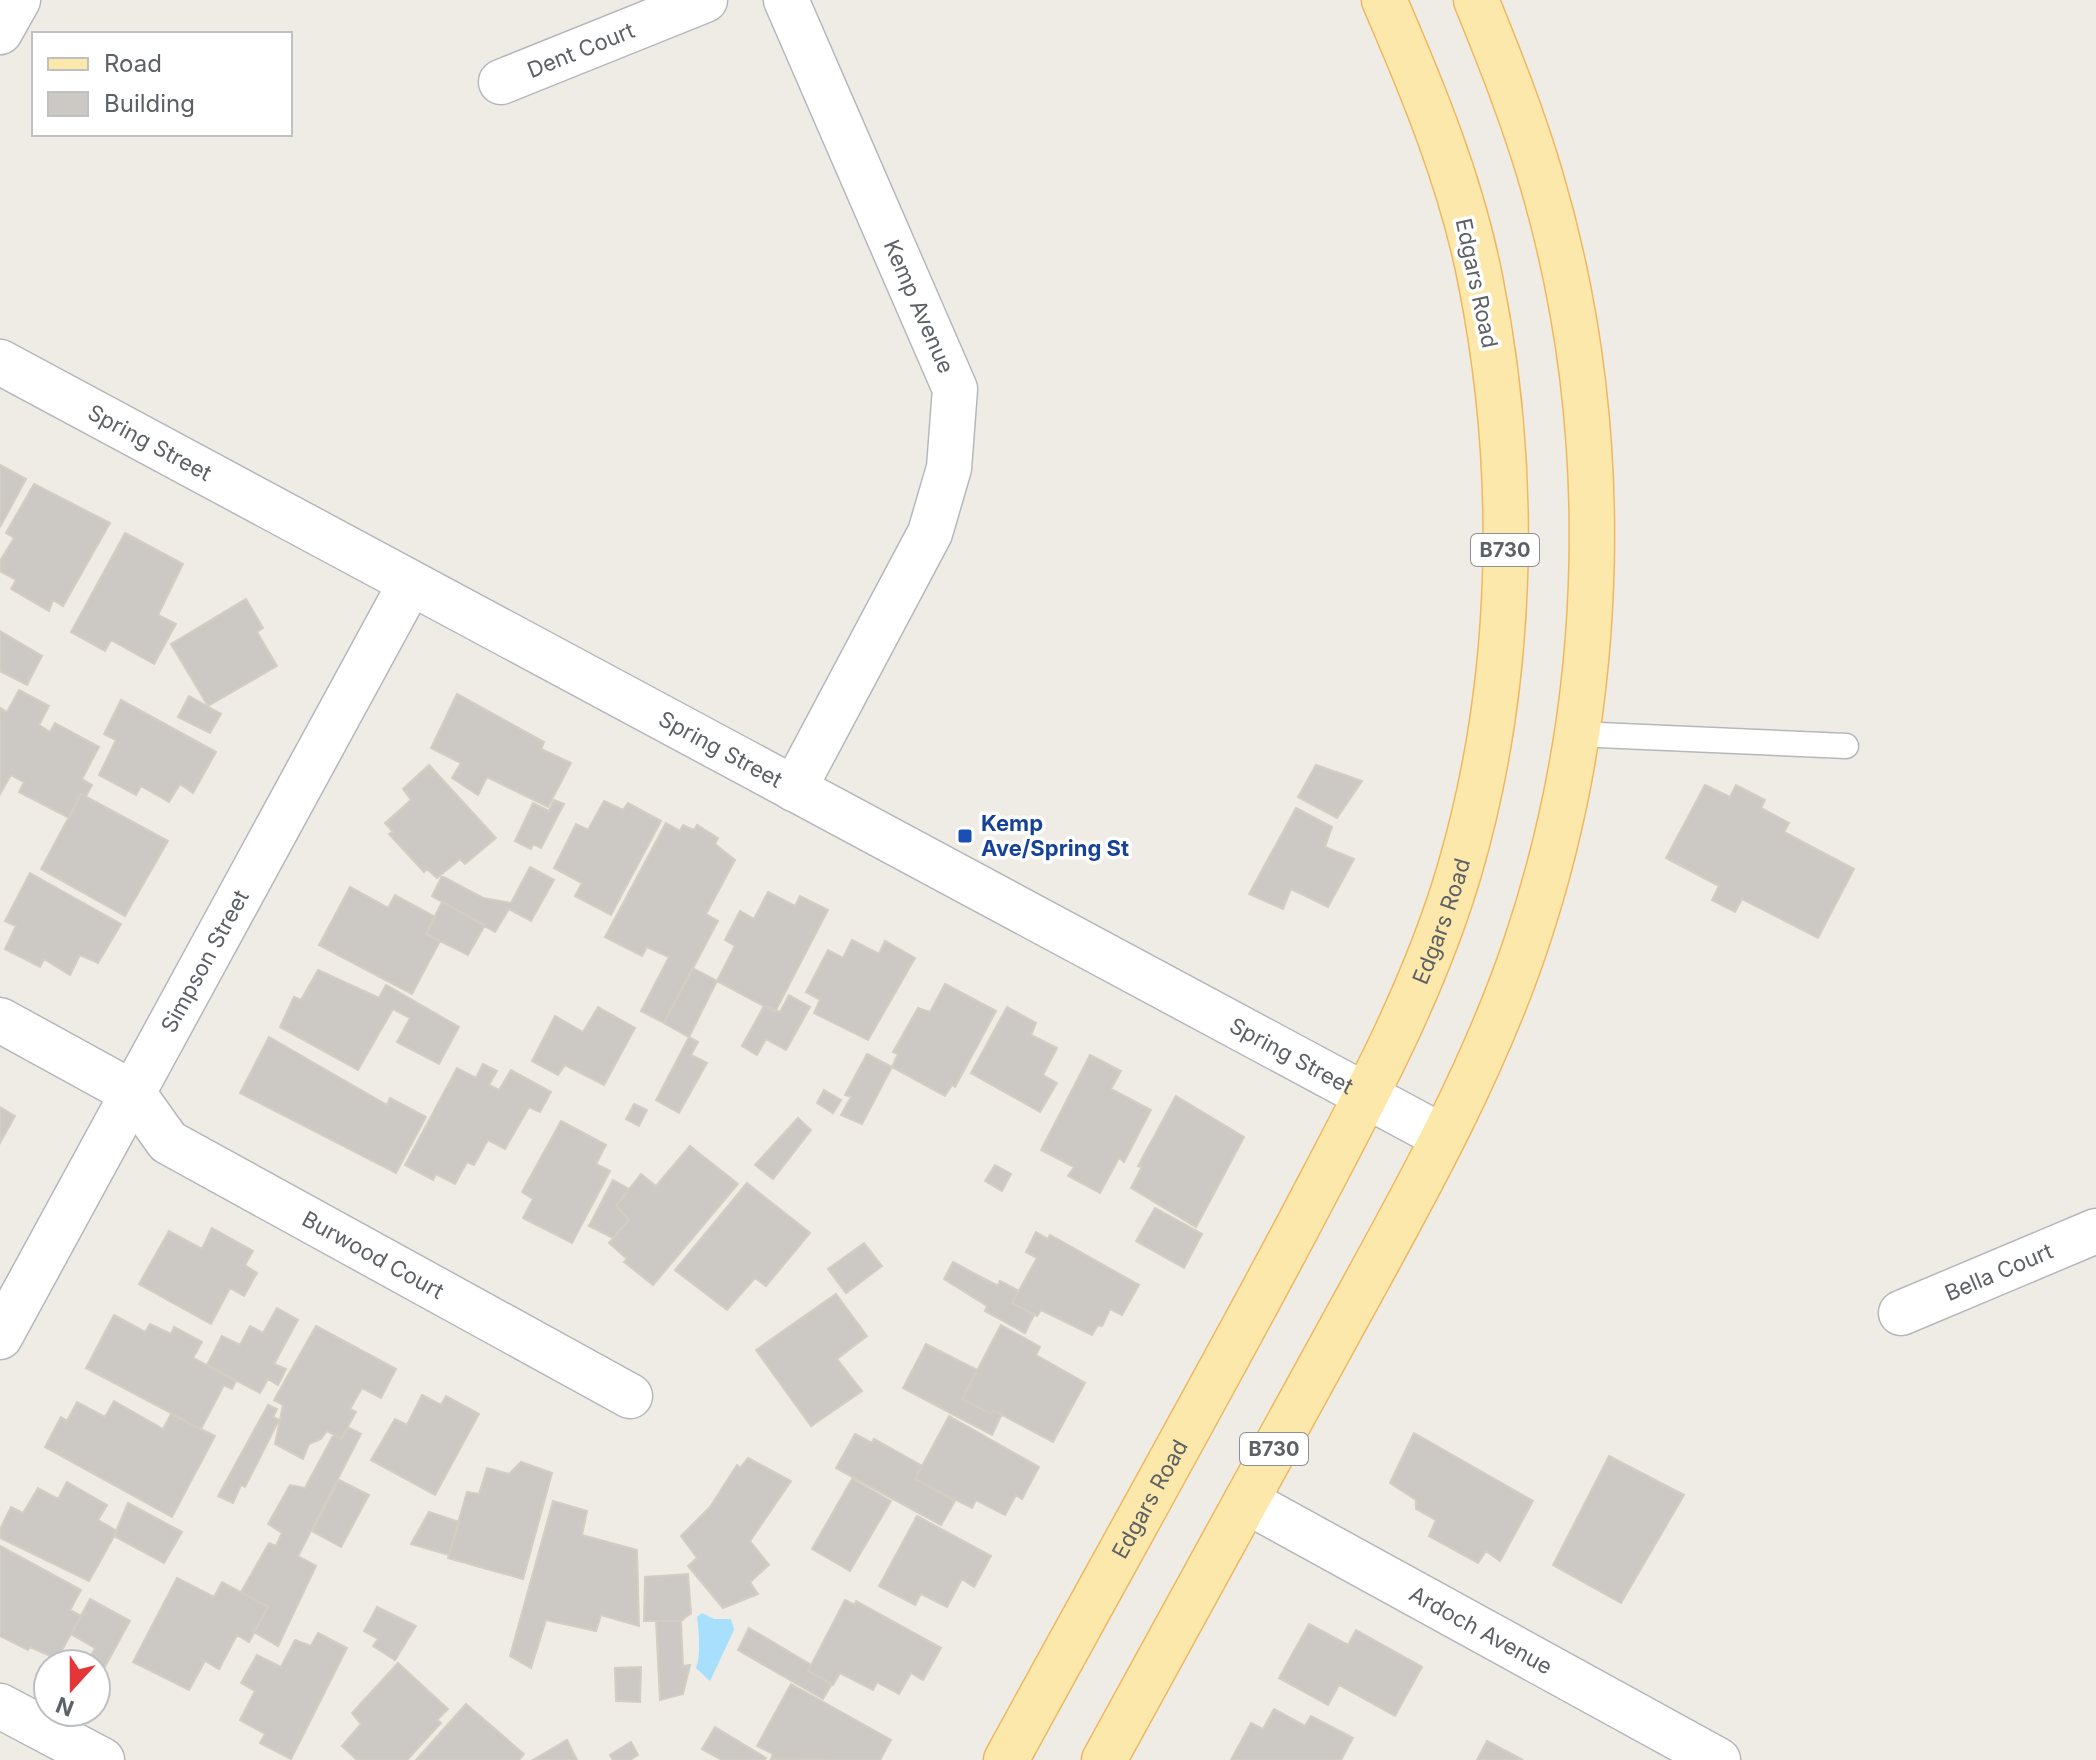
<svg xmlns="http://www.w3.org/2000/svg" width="2096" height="1760" font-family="Inter,sans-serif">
	<rect width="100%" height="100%" fill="#efece5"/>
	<path fill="#a7dffc" d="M 702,1613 L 714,1619 L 731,1619 L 734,1630 L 710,1681 L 696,1668 C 701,1656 699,1631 697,1617 Z"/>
	<path fill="#ccc9c4" stroke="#d3cdc3" stroke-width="2" d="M 0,465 L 26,479 L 0,527 Z
		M 34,484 L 110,523 L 63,606 L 53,600 L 49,611 L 11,589 L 16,580 L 0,571 L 0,561 L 14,538 L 6,533 Z
		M 125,533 L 183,564 L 158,615 L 176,624 L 154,664 L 111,640 L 105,651 L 71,632 Z
		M 246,599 L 263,628 L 257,632 L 277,666 L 208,706 L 171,644 Z
		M 0,631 L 42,656 L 27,685 L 0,671 Z
		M 19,690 L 49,706 L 39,725 L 50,732 L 55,723 L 99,747 L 82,779 L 92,785 L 86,796 L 81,794 L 69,818 L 19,792 L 24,782 L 11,775 L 0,794 L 0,708 L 7,712 Z
		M 457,694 L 544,742 L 541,749 L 571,763 L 548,807 L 487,777 L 478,795 L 452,778 L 461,763 L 431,748 Z
		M 189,696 L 221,714 L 210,733 L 178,717 Z
		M 121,700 L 216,752 L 193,793 L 180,784 L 169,802 L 141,786 L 136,795 L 99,775 L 116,740 L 104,734 Z
		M 429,765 L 496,838 L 465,864 L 460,859 L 437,878 L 427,869 L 424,872 L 389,834 L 393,832 L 385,823 L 411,800 L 403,789 Z
		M 1316,765 L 1362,781 L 1337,818 L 1298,797 Z
		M 1705,785 L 1730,797 L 1736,785 L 1765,800 L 1761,808 L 1789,823 L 1784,832 L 1854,869 L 1818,938 L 1742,899 L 1735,912 L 1712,900 L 1719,886 L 1666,858 Z
		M 81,794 L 168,841 L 125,916 L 41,869 Z
		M 554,800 L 564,804 L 541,848 L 533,844 L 531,849 L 515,841 L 533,803 L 549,811 Z
		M 604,801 L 623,810 L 628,803 L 661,821 L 611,915 L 575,896 L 582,883 L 554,868 L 576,824 L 588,830 Z
		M 1296,808 L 1332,827 L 1325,847 L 1354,859 L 1328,907 L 1291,889 L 1283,909 L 1249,894 Z
		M 666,823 L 680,831 L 683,825 L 694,830 L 697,825 L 718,838 L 715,844 L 735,860 L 706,914 L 718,921 L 664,1023 L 641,1011 L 669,957 L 647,947 L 642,956 L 605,937 Z
		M 530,867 L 554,880 L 531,921 L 509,909 L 495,932 L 432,896 L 442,876 L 483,898 L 511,903 Z
		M 30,873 L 121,924 L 98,963 L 80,955 L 70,975 L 44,959 L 40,967 L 5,949 L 16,926 L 5,921 Z
		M 350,887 L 388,908 L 395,895 L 435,917 L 426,934 L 440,941 L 412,994 L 319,945 Z
		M 768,892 L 795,906 L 800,896 L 828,910 L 775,1012 L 717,981 L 735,946 L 725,940 L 740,911 L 754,919 Z
		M 442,902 L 485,925 L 468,955 L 426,934 Z
		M 852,940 L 879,954 L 885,941 L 915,958 L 868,1040 L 814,1013 L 820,1000 L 806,992 L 828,950 L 843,958 Z
		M 692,968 L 717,981 L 689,1037 L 664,1023 Z
		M 318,970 L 379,998 L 386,985 L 459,1027 L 439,1064 L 397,1042 L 410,1018 L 393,1009 L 358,1070 L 280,1027 L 294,997 L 301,1000 Z
		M 945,984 L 996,1011 L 955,1087 L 952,1085 L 945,1096 L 892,1067 L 898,1054 L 893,1052 L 918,1008 L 930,1012 Z
		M 789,995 L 810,1007 L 786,1050 L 766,1039 L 757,1055 L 742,1046 L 764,1006 L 780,1012 Z
		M 598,1007 L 635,1028 L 604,1085 L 565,1065 L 558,1075 L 532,1061 L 555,1016 L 583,1032 Z
		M 1007,1007 L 1036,1023 L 1031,1035 L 1057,1048 L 1043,1075 L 1057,1083 L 1040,1112 L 971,1073 Z
		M 269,1037 L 387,1105 L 390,1098 L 426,1117 L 396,1173 L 240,1093 Z
		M 689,1037 L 698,1042 L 691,1055 L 707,1063 L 679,1113 L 656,1100 Z
		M 867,1054 L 892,1067 L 862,1124 L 841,1115 L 851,1097 L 845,1095 Z
		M 1090,1055 L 1121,1071 L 1111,1089 L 1151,1110 L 1124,1162 L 1119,1158 L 1100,1193 L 1068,1176 L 1074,1167 L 1041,1150 Z
		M 483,1064 L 497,1071 L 489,1085 L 499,1090 L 511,1070 L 551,1092 L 540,1112 L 529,1107 L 505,1149 L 488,1140 L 474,1165 L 467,1162 L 455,1184 L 436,1174 L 433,1180 L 405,1165 L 457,1068 L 476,1078 Z
		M 824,1090 L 841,1100 L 833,1113 L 817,1103 Z
		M 1176,1096 L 1244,1137 L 1196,1227 L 1131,1188 L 1142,1167 L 1138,1166 Z
		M 634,1104 L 647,1110 L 639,1126 L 626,1119 Z
		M 0,1107 L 15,1116 L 0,1143 Z
		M 798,1118 L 811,1130 L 773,1179 L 755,1165 Z
		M 561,1121 L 606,1145 L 596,1164 L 610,1171 L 572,1243 L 523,1218 L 533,1199 L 522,1192 Z
		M 690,1146 L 738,1184 L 653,1285 L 624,1262 L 627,1259 L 609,1243 L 629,1220 L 616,1206 L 641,1174 L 656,1186 Z
		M 995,1165 L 1011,1174 L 1002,1191 L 985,1181 Z
		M 613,1180 L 629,1189 L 616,1206 L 629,1220 L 613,1238 L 589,1226 Z
		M 747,1183 L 810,1233 L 766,1286 L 755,1278 L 727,1310 L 675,1270 Z
		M 1155,1208 L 1202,1234 L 1184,1268 L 1136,1241 Z
		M 212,1228 L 253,1251 L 245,1265 L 257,1273 L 244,1296 L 230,1288 L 211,1324 L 139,1284 L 169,1231 L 202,1249 Z
		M 1036,1232 L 1048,1239 L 1050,1235 L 1139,1285 L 1122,1315 L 1110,1309 L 1102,1326 L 1098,1325 L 1092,1335 L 1041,1310 L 1037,1316 L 1012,1303 L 1037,1258 L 1026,1252 Z
		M 864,1243 L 882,1266 L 846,1293 L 828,1269 Z
		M 953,1262 L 998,1286 L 1000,1281 L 1019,1291 L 1012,1303 L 1034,1315 L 1025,1333 L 985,1311 L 987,1306 L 944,1279 Z
		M 836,1294 L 867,1336 L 837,1359 L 862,1391 L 811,1426 L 756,1350 Z
		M 277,1308 L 298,1320 L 274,1364 L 286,1369 L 278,1385 L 268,1379 L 260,1393 L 207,1365 L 222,1336 L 240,1345 L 250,1326 L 263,1333 Z
		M 114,1315 L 145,1332 L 150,1324 L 171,1334 L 174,1327 L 202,1342 L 193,1358 L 236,1381 L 232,1389 L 224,1385 L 201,1429 L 86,1368 Z
		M 1001,1325 L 1040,1347 L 1036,1355 L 1085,1383 L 1053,1442 L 993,1410 L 991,1414 L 962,1399 Z
		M 316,1326 L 396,1369 L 381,1398 L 362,1388 L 350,1409 L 356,1412 L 341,1439 L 327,1431 L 321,1439 L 309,1444 L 303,1459 L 275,1444 L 283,1405 L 274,1400 Z
		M 926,1344 L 977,1370 L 962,1399 L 991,1414 L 993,1410 L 1002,1414 L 992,1435 L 903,1388 Z
		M 422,1395 L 441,1405 L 446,1396 L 479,1414 L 435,1495 L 371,1460 L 395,1419 L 407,1425 Z
		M 114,1401 L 163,1429 L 171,1414 L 215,1436 L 172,1517 L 45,1447 L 61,1417 L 67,1421 L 77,1402 L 105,1417 Z
		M 268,1405 L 277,1409 L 273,1417 L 279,1420 L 245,1487 L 241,1485 L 233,1503 L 218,1496 Z
		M 949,1416 L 1039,1467 L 1022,1499 L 1016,1495 L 1005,1515 L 976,1500 L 972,1508 L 915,1479 Z
		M 349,1428 L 361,1434 L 298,1556 L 316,1566 L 278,1646 L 254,1632 L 268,1607 L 241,1592 L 269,1543 L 276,1546 L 282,1533 L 268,1524 L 290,1485 L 305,1488 L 334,1434 L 341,1439 Z
		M 1414,1433 L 1533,1501 L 1500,1561 L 1486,1551 L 1478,1563 L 1429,1536 L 1436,1520 L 1416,1509 L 1416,1500 L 1390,1483 Z
		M 855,1434 L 872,1443 L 874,1439 L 922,1466 L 915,1479 L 955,1501 L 941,1525 L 836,1468 Z
		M 1609,1456 L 1684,1495 L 1621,1603 L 1553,1565 Z
		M 748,1458 L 791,1481 L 750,1541 L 769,1565 L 750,1582 L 758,1594 L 723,1608 L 688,1566 L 697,1558 L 681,1536 L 710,1507 L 737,1465 L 740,1468 Z
		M 521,1462 L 552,1473 L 523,1579 L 448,1558 L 467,1492 L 479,1494 L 487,1468 L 509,1474 Z
		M 852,1479 L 891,1501 L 850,1571 L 812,1549 Z
		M 339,1480 L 369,1495 L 341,1547 L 312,1531 Z
		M 67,1482 L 107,1505 L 98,1520 L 117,1531 L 89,1581 L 0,1538 L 0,1529 L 11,1507 L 23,1513 L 38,1488 L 58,1499 Z
		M 553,1501 L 587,1511 L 582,1535 L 637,1550 L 639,1626 L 601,1615 L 596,1631 L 546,1620 L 531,1668 L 510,1656 Z
		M 128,1503 L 182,1532 L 164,1563 L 114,1536 Z
		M 429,1512 L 459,1522 L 449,1555 L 411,1544 Z
		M 917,1516 L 991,1556 L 974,1587 L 962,1579 L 947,1607 L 921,1594 L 915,1605 L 879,1586 Z
		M 0,1546 L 81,1590 L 70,1610 L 81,1616 L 57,1659 L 30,1647 L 28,1650 L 0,1636 Z
		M 688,1574 L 691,1613 L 681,1621 L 644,1621 L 645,1577 Z
		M 177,1578 L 214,1597 L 222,1582 L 268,1607 L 249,1642 L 237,1635 L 219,1669 L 205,1661 L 189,1690 L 133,1662 Z
		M 90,1599 L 130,1621 L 96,1683 L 96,1664 L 87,1664 L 95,1648 L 71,1634 Z
		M 845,1600 L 855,1605 L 856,1601 L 941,1648 L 923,1680 L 911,1673 L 899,1694 L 877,1682 L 873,1690 L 840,1673 L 833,1685 L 808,1671 Z
		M 377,1607 L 416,1626 L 395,1660 L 373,1646 L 378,1639 L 364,1631 Z
		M 656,1621 L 681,1621 L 683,1666 L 690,1665 L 683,1694 L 660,1700 Z
		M 1309,1624 L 1348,1645 L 1356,1630 L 1422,1667 L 1395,1716 L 1339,1685 L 1328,1705 L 1279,1678 Z
		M 749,1628 L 811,1665 L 808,1671 L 832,1684 L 823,1699 L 738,1650 Z
		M 318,1633 L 347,1648 L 291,1759 L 260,1743 L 265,1734 L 240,1720 L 255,1691 L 241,1683 L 257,1655 L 281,1667 L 295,1640 L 311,1646 Z
		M 398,1663 L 448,1709 L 437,1720 L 441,1723 L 407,1760 L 357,1760 L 342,1746 L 361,1724 L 352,1713 Z
		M 641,1667 L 640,1702 L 616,1701 L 615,1668 Z
		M 791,1684 L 891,1740 L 880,1760 L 771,1759 L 773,1754 L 757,1746 Z
		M 466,1704 L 524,1754 L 519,1760 L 416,1760 Z
		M 1274,1709 L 1305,1726 L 1311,1716 L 1353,1738 L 1341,1760 L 1231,1760 L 1251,1723 L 1263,1729 Z
		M 715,1727 L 766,1758 L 764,1760 L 722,1760 L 702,1749 Z
		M 567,1740 L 577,1760 L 533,1760 Z
		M 1487,1741 L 1523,1760 L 1477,1760 Z
		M 631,1742 L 638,1755 L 630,1760 L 613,1760 L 610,1755 Z"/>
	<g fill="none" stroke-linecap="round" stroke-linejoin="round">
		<g stroke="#b5b8bb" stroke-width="27">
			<path id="service" d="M 1576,734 L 1846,746"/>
		</g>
		<g stroke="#b5b8bb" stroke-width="47">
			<g id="minor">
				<path id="s1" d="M 786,0 L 955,389 L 949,468 L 930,533 L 794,789"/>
				<path d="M 0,32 L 18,0"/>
				<path id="s2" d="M 501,82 L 705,0"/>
				<path id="s3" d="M 0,1020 L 133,1093 L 168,1142 L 630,1396"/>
				<path id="s4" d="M 1901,1313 L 2096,1231"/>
				<path id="s5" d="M 0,1337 L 410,584"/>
				<path id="s6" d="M 1246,1501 L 1718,1760"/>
				<path d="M 0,1706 L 102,1760"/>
			</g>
		</g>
		<g stroke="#b5b8bb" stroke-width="47">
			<g id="tertiary">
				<path id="s7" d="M 0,362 L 1443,1137"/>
			</g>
		</g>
		<g stroke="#edb85f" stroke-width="47">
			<g id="primary">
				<path id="s8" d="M 1006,1760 C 1103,1582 1203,1405 1298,1226 C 1358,1111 1422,997 1459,872 C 1515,682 1519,471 1480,278 C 1461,182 1423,90 1384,0"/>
				<path d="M 1104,1760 C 1183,1616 1262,1472 1341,1328 C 1409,1204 1481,1078 1526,944 C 1608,700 1614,425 1541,178 C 1523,117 1500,59 1476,0"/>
			</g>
		</g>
		<use href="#service" stroke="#fff" stroke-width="24"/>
		<use href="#minor" stroke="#fff" stroke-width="44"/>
		<use href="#tertiary" stroke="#fff" stroke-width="44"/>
		<use href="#primary" stroke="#fde8ac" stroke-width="44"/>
	</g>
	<rect fill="#1a4fb4" stroke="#fff" stroke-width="3" x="957" y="828" width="16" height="16" rx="4"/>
	<g text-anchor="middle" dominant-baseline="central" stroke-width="7" stroke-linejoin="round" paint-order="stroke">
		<g fill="#fff" stroke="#8e9093" stroke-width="2">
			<rect x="1471" y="534" width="68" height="32" rx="6"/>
			<rect x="1240" y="1433" width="68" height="32" rx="6"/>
		</g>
		<g font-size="20" font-weight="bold" fill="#5d6165">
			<text x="1505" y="550">B730</text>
			<text x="1274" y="1449">B730</text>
		</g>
		<g font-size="22" fill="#5d6165" stroke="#fff">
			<text stroke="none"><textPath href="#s2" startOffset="86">Dent Court</textPath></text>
			<text transform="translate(1477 283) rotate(78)">Edgars Road</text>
			<text stroke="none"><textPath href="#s1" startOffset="334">Kemp Avenue</textPath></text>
			<text stroke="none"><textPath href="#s7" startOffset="170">Spring Street</textPath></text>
			<text stroke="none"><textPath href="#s7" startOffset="818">Spring Street</textPath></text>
			<text stroke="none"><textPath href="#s8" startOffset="946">Edgars Road</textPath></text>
			<text stroke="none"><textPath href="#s5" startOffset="428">Simpson Street</textPath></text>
			<text stroke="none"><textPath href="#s7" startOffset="1466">Spring Street</textPath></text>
			<text stroke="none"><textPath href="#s3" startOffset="446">Burwood Court</textPath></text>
			<text stroke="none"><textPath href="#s4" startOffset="106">Bella Court</textPath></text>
			<text stroke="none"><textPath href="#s8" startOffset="298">Edgars Road</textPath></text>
			<text stroke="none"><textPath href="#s6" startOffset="268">Ardoch Avenue</textPath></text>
		</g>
		<g font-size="22" font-weight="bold" fill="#164399" stroke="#fff" text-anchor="start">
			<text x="981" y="823">Kemp<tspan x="981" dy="25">Ave/Spring St</tspan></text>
		</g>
	</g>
	<rect x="32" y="32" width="260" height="104" fill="#ffffff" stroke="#bec0c1" stroke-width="2"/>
	<rect x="48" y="58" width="40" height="12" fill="#fde8ac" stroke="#bec0c1" stroke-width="2"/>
	<text x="104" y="72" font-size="24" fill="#5d6165">Road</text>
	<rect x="48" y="92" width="40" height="24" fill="#ccc9c4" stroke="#bec0c1" stroke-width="2"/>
	<text x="104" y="112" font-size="24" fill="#5d6165">Building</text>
	<g transform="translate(72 1688) rotate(201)"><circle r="38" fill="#ffffff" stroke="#bec0c1" stroke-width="2"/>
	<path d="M0-6L14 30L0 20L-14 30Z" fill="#e43538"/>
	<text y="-12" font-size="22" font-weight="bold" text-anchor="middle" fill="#5d6165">N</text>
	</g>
</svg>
